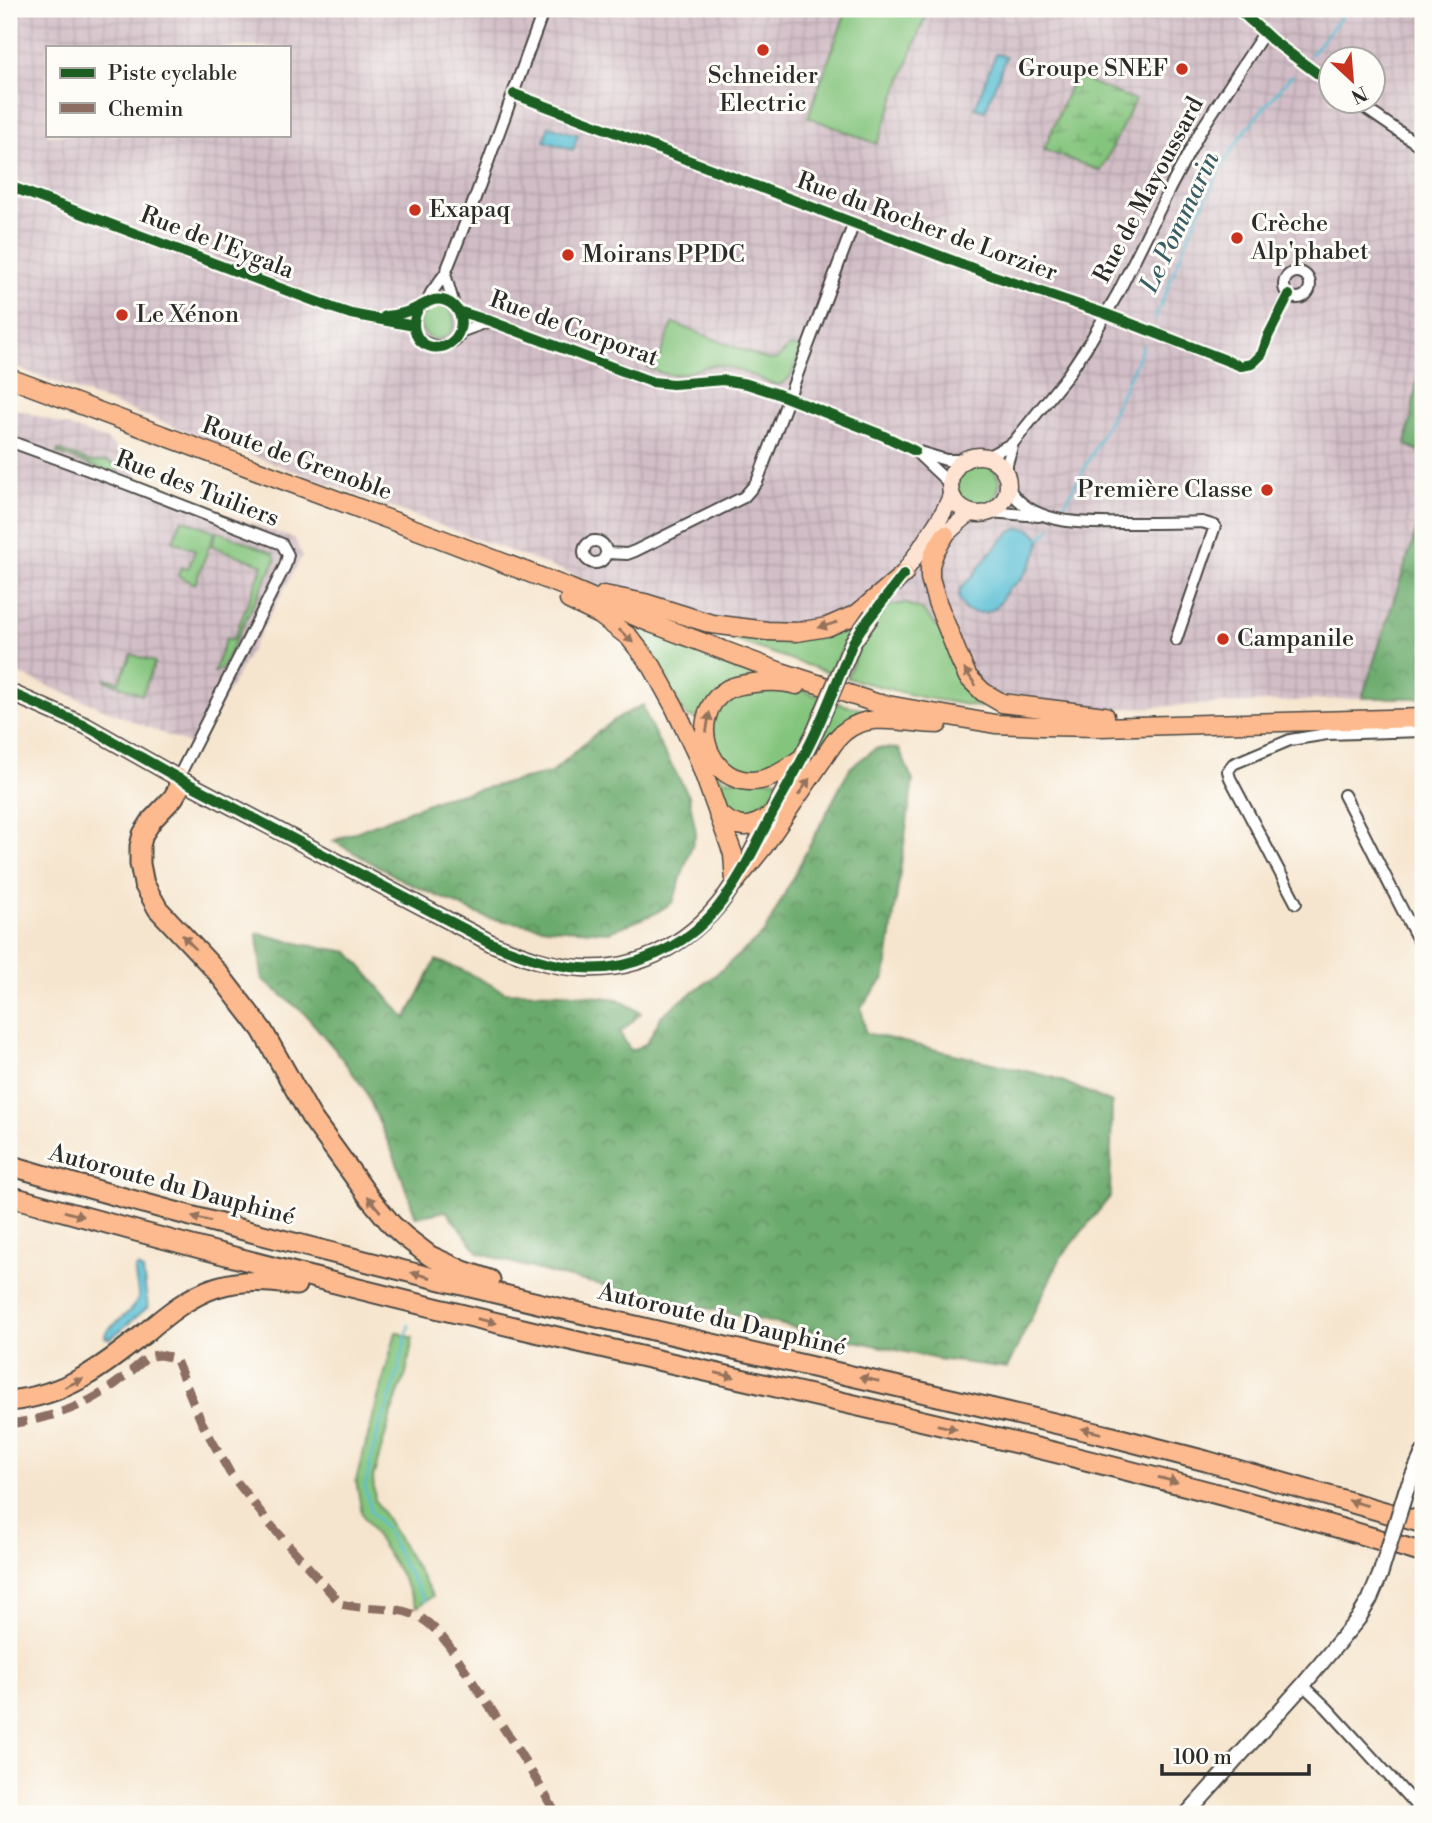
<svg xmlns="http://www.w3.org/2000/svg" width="1432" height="1823" font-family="'Libre Bodoni',serif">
	<defs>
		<pattern id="industrial-grid" width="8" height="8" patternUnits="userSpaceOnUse" patternTransform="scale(1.75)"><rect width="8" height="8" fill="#d2bdc6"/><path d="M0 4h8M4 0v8" fill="none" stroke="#b4a3aa"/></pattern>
		<pattern id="forest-crowns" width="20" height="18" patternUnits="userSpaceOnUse" patternTransform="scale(1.75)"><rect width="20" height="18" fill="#6baa6c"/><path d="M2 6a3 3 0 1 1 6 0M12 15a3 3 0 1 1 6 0" fill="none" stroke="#588b59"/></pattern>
		<pattern id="wetland-marsh" width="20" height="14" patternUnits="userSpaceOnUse" patternTransform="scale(1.75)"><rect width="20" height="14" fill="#84c57d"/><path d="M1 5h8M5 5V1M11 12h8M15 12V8" fill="none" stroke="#6ca067"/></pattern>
	</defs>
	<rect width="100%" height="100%" fill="#fdfcf7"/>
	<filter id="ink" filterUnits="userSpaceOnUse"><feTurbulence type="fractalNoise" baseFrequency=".0143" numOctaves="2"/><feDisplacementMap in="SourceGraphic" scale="14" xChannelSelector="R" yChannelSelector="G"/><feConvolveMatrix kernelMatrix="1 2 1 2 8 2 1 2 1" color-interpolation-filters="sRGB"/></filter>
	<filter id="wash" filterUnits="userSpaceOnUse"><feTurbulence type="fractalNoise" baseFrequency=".00686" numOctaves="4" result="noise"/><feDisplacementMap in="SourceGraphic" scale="28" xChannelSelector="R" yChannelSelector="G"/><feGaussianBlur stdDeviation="1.57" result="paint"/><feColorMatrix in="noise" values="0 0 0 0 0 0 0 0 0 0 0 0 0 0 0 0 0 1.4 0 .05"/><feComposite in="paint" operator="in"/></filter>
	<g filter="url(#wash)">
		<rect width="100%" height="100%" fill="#f6e5ce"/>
		<path fill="url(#industrial-grid)" fill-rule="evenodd" d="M 9,9 L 1423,9 L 1423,347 L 1406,445 L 1423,453 L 1423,511 L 1362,698 L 1028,712 L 896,691 L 753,646 L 563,571 L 9,365 ZM 47,47 L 289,47 L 289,135 L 47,135 ZM 1330,60 L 1372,60 L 1372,102 L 1330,102 Z
			M 9,406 L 107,440 L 123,454 L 137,476 L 160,492 L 295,539 L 302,556 L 197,749 L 186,743 L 9,670 Z"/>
		<path fill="#84c57d" stroke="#587854" stroke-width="2" d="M 847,9 L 928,9 L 877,144 L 808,117 Z
			M420 322a17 17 0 1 1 34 0a17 17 0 1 1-34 0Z
			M 673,323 L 768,360 L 778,359 L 788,347 L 795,346 L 801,348 C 796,362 793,384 776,385 C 757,378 736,367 717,365 C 707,365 699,369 690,372 C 674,378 661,374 647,367 L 660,356 Z
			M 58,450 L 91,462 L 107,461 L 116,465 L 118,471 L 111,473 L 57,453 Z
			M957 484a21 21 0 1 1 42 0a21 21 0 1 1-42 0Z
			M 182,519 L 215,531 L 195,584 L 178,576 L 181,567 L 185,569 L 189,567 L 195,550 L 173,541 Z
			M 217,531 L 273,553 L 276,559 L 221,670 L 214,672 L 226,638 L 233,640 L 263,565 L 212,546 Z
			M 905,603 L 922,610 L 942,632 L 982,701 L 980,707 L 920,697 L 847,678 L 857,652 L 888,606 Z
			M 625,618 L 742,660 L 762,674 L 704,711 L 696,718 L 687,717 L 623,622 Z
			M 849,627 C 852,642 834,658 830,673 L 705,630 Z
			M 131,654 L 155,662 L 142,695 L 105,680 L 106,678 L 119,682 Z
			M 750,686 L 797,688 L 821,697 C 814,715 807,735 796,751 C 770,790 717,780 712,731 C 711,724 713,712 718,706 C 726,696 739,691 750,686 Z
			M 837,703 L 882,714 L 868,717 L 788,799 L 814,754 Z
			M 709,762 L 724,779 L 784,780 L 768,806 L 755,819 L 739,821 L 728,815 Z
			M 396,1332 L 413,1338 L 406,1373 L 393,1408 L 373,1478 L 375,1500 L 433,1596 L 417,1607 L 399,1572 L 362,1514 L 356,1480 Z"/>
		<path fill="url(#forest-crowns)" stroke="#4b6a4c" stroke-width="2" d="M 1423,347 L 1423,453 L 1406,445 Z
			M 1423,510 L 1423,698 L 1362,698 Z
			M 643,705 L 648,720 L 659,743 L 689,796 L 696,833 L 673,902 L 654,914 L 609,932 L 548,928 L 487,918 L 408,883 L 333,841 L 441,798 L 551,773 L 594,735 L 620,716 Z
			M 876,748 L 899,749 L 913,781 L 885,977 L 861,1007 L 866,1033 L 1055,1078 L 1112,1103 L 1110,1197 L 1061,1257 L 1007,1368 L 937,1359 L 552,1274 L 479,1253 L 446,1211 L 416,1217 L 395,1158 L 365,1090 L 334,1048 L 304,1013 L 262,979 L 257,933 L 306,945 L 349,952 L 406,1019 L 436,960 L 460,969 L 505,992 L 565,993 L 618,999 L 641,1013 L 620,1033 L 631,1051 L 647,1043 L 662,1015 L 714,976 L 764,933 L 850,768 Z"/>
		<path fill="url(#wetland-marsh)" stroke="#587854" stroke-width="2" d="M 1074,76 L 1135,100 L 1101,171 L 1044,150 Z"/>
		<path fill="#56bed4" stroke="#407480" stroke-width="2" d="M 996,53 L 1006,57 L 985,111 L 975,108 Z
			M 549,126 L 578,135 L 573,150 L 544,141 Z
			M 1020,528 L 1030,529 L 1041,538 C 1038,554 1029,570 1018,582 C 1015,584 1011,586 1009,589 C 1001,597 1000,609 987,612 C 979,614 972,612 965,610 L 959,598 L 960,589 L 972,577 L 989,554 L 1010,532 Z
			M 138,1267 L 143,1271 L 148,1307 L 110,1339 L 105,1337 L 106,1332 C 113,1325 137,1307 138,1298 C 139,1289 134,1279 135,1269 Z"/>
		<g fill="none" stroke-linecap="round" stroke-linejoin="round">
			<path stroke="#56bed4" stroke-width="2.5" d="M 1311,54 L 1348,9
				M 1155,319 C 1178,263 1199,204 1231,152 C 1248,124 1271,100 1292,75
				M 1064,505 C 1094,454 1119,401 1143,346
				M 1041,538 L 1052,527
				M 409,1325 L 400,1364 L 386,1412 L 379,1426 L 365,1487 L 371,1512 L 385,1527 L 403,1564 L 425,1601"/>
		</g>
	</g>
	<g filter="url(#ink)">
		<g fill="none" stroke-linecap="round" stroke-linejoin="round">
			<g stroke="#494743" stroke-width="14">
				<path id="minor" d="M 1238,9 L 1272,40 L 1330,83
					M 514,94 L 988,274 L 1106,314 L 1241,366 L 1252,364 L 1262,354 L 1268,336 L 1289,295
					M 1356,102 L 1423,148
					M 9,186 L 333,308 L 351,314 L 414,326
					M1284 285a13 13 0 1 1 26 0a13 13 0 1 1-26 0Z
					M 445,274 L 454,305
					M 428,301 L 431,293 L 445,274 L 472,206 L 544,9
					M 458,311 L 490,321 L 652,382 L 673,384 L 723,380 L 747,384 L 775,393 L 882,435 L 915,451 L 950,484
					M 384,317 C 394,315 406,313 416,309 C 429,304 436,293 451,303 C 457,307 461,314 462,322 C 464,363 393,347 419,308
					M 460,332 L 490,321
					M 9,441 L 127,484 L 282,544 L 288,555 L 285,566 L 178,778
					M 919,452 L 946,460 L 963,460
					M 987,457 L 1013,443 L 1067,376 L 1091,340 L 1118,293 L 1170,188 L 1201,130 L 1264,33
					M 1007,476 L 1007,464 L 1013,443
					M 1008,487 C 1032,528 1091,523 1132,523 C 1155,523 1179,523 1202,522 L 1215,526 L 1176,640
					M 990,512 L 1039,516
					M584 552a11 11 0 1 1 22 0a11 11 0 1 1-22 0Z
					M 606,553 L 627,554 L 635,551 L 744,497 L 757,482 L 854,223
					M 1344,795 C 1371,846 1395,898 1423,949
					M 1296,903 L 1230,778 L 1228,771 L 1233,764 L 1290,740 L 1327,734 L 1423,731
					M 1303,1685 L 1327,1708 L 1423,1813"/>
			</g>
			<g stroke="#494743" stroke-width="18">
				<path id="tertiary" d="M 1406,1491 L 1423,1453
					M 1187,1814 L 1303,1685 L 1358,1619 L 1370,1599 L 1380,1575"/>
			</g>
			<g stroke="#494743" stroke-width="19">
				<path id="secondary" d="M950 485a29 29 0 1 1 58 0a29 29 0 1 1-58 0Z
					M 936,543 L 964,518 L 971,513
					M 895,584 C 907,569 917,554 927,538 C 936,524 946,511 951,495
					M 9,692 L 86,726 L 178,778 L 493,944 C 521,955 551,967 582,968 C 651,972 708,931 740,873
					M 751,854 L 815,732"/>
			</g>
			<g stroke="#494743" stroke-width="21">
				<path id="primary" d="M 9,378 L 436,537 L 569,588 L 651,623 L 778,671 L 876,703 L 995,724 L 1041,726 L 1101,727 L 1423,718
					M 945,535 L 935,551 L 930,565 L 930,578 L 937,602 L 960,660 L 968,677 L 983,692 L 1002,703 L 1105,716
					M 604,595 L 645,603 L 712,624 L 767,631 L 797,632 L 827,627 L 857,614 L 904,574
					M 569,600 L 600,615 L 629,637 L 652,666 L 674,706 L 697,755 L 733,854 L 735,882
					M 797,685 C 783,681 768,681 754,683 C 746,684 736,685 728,689 C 680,717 713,804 775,775 C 785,771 793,764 802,758
					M 718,814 C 739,830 750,830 771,815
					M 735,882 L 763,847 L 833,744 C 836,740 840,735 844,732 C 870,710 908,724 938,724"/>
			</g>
			<g stroke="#494743" stroke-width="23">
				<path id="motorway" d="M 178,778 L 179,788 L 173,798 L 152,820 L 143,834 L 140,846 L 140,864 L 144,884 L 158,909 L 218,973 L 262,1030 L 311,1117 L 369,1197 L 392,1225 L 404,1236 L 430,1256 L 463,1271 L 490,1280
					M 9,1165 C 372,1272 744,1349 1113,1437 L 1206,1461 L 1423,1523
					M 9,1196 C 180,1244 353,1289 527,1330 C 827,1400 1129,1462 1423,1553
					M 9,1401 C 66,1395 102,1368 145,1333 C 166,1315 189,1296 217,1287 C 243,1279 269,1281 296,1285"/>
			</g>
			<use href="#minor" stroke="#fff" stroke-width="10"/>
			<use href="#tertiary" stroke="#fff" stroke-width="14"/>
			<use href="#secondary" stroke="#fee3d2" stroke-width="16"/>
			<use href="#primary" stroke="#fcba8e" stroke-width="18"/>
			<use href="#motorway" stroke="#fcba8e" stroke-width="19"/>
			<g stroke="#494743" stroke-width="18" stroke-linecap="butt">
				<path id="tertiary-bridge" d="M 1380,1575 L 1406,1491"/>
			</g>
			<g stroke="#494743" stroke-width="19" stroke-linecap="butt">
				<path id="secondary-bridge" d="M 815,732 L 853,642 L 872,615"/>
			</g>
			<use href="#tertiary-bridge" stroke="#fff" stroke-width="14"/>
			<use href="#secondary-bridge" stroke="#fee3d2" stroke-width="16"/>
			<path stroke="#8d6e63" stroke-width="9" stroke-dasharray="18 9" stroke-linecap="butt" d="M 9,1424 C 38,1420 66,1413 92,1399 C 113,1388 131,1371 149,1356 L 160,1355 L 175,1358 L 201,1421 L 230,1473 L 269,1523 L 341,1604 C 365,1610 392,1605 415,1615 C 441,1626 461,1664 476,1687 C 505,1729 532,1771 556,1814"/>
			<g stroke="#fdfcf7" stroke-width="15">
				<path id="cycleway" d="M 1238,9 L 1272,40 L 1330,83
					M 514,94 L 988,274 L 1106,314 L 1241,366 L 1252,364 L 1262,354 L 1268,336 L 1289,295
					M 9,186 L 333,308 L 351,314 L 414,326
					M 458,311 L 490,321 L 652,382 L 673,384 L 723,380 L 747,384 L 775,393 L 882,435 L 915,451
					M 385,316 C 395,315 407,313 416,308 C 427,304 433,296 446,301 C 473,312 460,352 432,347 C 413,343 410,322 419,308
					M 9,692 L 86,726 L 178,778 L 493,944 C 521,955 550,966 581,968 C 631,972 686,947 717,908 C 740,880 755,847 771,816 C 786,788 803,760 816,731 C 829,702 841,672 853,642 L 861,629 L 904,574"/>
			</g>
			<use href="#cycleway" stroke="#1b5e20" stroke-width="10"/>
		</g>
		<defs><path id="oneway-solid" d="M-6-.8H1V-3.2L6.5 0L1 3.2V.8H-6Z" transform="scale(1.75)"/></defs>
		<g fill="#94725c">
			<use href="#oneway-solid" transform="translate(828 625) rotate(163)"/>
			<use href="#oneway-solid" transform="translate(626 636) rotate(43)"/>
			<use href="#oneway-solid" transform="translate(970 677) rotate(-125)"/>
			<use href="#oneway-solid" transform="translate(708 722) rotate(-81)"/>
			<use href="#oneway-solid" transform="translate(804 787) rotate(-56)"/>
			<use href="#oneway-solid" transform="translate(189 942) rotate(-134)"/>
			<use href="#oneway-solid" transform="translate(374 1204) rotate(-129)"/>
			<use href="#oneway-solid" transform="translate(74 1214) rotate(16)"/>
			<use href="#oneway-solid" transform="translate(201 1219) rotate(-165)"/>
			<use href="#oneway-solid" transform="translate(421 1275) rotate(-166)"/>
			<use href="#oneway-solid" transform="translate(487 1321) rotate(13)"/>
			<use href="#oneway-solid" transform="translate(725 1375) rotate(13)"/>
			<use href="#oneway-solid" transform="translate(869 1379) rotate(-167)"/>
			<use href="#oneway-solid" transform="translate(74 1383) rotate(-26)"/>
			<use href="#oneway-solid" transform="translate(947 1427) rotate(13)"/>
			<use href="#oneway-solid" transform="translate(1091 1431) rotate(-167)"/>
			<use href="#oneway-solid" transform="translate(1168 1480) rotate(15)"/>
			<use href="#oneway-solid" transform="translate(1358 1503) rotate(-164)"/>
		</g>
	</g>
	<g fill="#c8321e" stroke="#fdfcf7" stroke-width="2.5">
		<circle cx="763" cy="50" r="7"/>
		<circle cx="1182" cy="69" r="7"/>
		<circle cx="415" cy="210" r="7"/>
		<circle cx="1237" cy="238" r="7"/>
		<circle cx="568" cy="255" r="7"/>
		<circle cx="122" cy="315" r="7"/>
		<circle cx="1267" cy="490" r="7"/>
		<circle cx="1223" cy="639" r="7"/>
	</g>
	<g text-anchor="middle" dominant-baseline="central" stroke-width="6" stroke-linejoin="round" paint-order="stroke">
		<g font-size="24" fill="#2b2b2b" stroke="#fdfcf7" text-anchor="start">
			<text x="1168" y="69" text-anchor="end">Groupe SNEF</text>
			<text x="763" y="76" text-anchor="middle">Schneider<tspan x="763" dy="28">Electric</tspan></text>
			<text x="429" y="210">Exapaq</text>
			<text x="1251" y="224">Crèche<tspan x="1251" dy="28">Alp'phabet</tspan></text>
			<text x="582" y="255">Moirans PPDC</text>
			<text x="136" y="315">Le Xénon</text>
			<text x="1253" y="490" text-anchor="end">Première Classe</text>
			<text x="1237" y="639">Campanile</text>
		</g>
		<g font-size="24" fill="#2b2b2b" stroke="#fdfcf7">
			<text transform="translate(1149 190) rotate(-62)">Rue de Mayoussard</text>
			<text transform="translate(927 227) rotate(20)">Rue du Rocher de Lorzier</text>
			<text transform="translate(217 243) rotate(21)">Rue de l'Eygala</text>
			<text transform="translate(574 329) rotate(20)">Rue de Corporat</text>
			<text transform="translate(297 459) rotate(20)">Route de Grenoble</text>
			<text transform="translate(197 489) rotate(21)">Rue des Tuiliers</text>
			<text transform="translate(172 1185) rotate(15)">Autoroute du Dauphiné</text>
			<text transform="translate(722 1320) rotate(13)">Autoroute du Dauphiné</text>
		</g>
		<g font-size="26" font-style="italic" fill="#3a5e66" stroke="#fdfcf7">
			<text transform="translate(1180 222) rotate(-65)">Le Pommarin</text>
		</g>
	</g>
	<rect width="1432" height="1823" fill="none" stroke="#fdfcf7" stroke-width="35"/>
	<rect x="46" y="46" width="245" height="91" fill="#fdfcf7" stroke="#a9a8a5" stroke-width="2"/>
	<rect x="60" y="68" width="35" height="10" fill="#1b5e20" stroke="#a9a8a5" stroke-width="2"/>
	<text x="108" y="80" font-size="21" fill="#2b2b2b">Piste cyclable</text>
	<rect x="60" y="103" width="35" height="10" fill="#8d6e63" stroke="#a9a8a5" stroke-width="2"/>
	<text x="108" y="116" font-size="21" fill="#2b2b2b">Chemin</text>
	<g transform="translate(1352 80) rotate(154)"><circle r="33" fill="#fdfcf7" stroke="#a9a8a5" stroke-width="2"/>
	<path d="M0-5L12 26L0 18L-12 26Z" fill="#c8321e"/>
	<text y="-10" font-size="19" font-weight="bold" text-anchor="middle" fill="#2b2b2b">N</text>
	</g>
	<path d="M1162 1764v10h147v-10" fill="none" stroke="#2b2b2b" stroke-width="3.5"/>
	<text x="1173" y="1764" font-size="21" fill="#2b2b2b" stroke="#fdfcf7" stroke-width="5" paint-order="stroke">100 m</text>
</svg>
